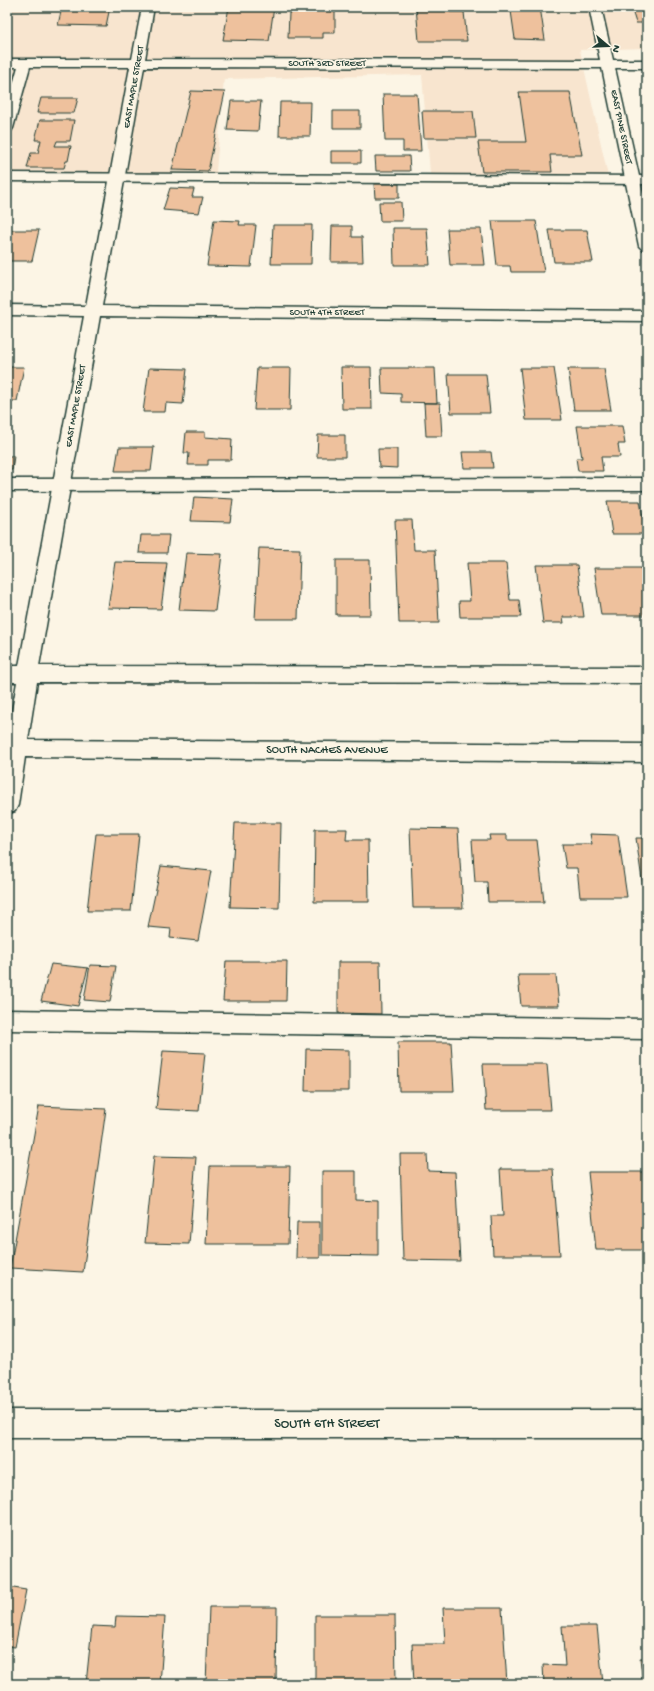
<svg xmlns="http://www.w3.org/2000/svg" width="654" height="1691" font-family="'Gochi Hand',sans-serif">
	<rect width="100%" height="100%" fill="#fcf5e5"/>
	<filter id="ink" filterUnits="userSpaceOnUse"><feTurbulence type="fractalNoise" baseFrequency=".025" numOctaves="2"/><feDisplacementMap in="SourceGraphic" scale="8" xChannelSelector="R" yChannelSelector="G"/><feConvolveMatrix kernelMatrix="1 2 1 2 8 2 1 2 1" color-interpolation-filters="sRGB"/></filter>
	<g filter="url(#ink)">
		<path fill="#f8e5cf" d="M 7,7 L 647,7 L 647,48 L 580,50 L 610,185 L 431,185 L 422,75 L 224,79 L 215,183 L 7,182 Z"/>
		<path fill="#eec19d" stroke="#1f3d34" d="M 62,7 L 110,7 L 106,26 L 58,25 Z
			M 229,7 L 274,7 L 269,41 L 223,40 Z
			M 292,7 L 330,7 L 330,11 L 335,11 L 335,33 L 323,33 L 323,38 L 288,38 L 289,13 L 292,13 Z
			M 416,7 L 450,7 L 450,12 L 464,12 L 467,41 L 419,41 Z
			M 466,7 L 540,7 L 545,40 L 515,39 L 511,11 L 467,10 Z
			M 631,7 L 647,7 L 647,23 L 636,23 Z
			M 191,91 L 225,92 L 208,171 L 172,170 Z
			M 519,92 L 570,92 L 582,155 L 550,155 L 552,172 L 482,172 L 478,142 L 526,142 Z
			M 383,94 L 417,94 L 421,151 L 403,151 L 403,141 L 385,141 Z
			M 41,98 L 78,98 L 74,113 L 37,113 Z
			M 231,101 L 261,101 L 258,131 L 227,130 Z
			M 280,102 L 311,102 L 310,136 L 279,136 Z
			M 333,111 L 360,111 L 360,128 L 333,128 Z
			M 422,111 L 473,111 L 476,138 L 424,138 Z
			M 40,120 L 74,120 L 70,141 L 57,141 L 55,146 L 71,146 L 68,161 L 66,161 L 64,168 L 27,168 L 31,153 L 38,153 L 41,140 L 35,140 Z
			M 331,151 L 361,151 L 361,163 L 331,163 Z
			M 375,156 L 409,156 L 410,171 L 376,171 Z
			M 374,184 L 399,184 L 399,198 L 375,198 Z
			M 170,188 L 194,189 L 192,197 L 203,197 L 199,213 L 163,210 Z
			M 379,202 L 401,202 L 402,221 L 380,221 Z
			M 214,220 L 240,221 L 239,225 L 256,225 L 251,267 L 207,266 Z
			M 492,221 L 536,221 L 544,272 L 511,272 L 510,266 L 497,266 Z
			M 273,225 L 312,225 L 311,264 L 271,264 Z
			M 332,226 L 352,226 L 352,237 L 362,237 L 363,262 L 331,262 Z
			M 393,228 L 427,228 L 430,265 L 394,265 Z
			M 447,229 L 481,229 L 485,265 L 450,265 Z
			M 7,230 L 39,230 L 32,261 L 7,261 Z
			M 549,230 L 587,230 L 593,262 L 554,262 Z
			M 7,367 L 24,367 L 17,401 L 7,401 Z
			M 341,367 L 371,367 L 372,409 L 342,409 Z
			M 149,368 L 187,369 L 183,404 L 166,403 L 165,412 L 143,412 Z
			M 257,368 L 291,368 L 290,410 L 254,410 Z
			M 381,368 L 435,368 L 437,403 L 401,402 L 401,394 L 382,393 Z
			M 520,368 L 554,368 L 562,420 L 526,420 Z
			M 568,369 L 604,369 L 611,410 L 574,410 Z
			M 448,374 L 486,374 L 490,413 L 451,413 Z
			M 424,403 L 440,403 L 442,436 L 426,436 Z
			M 577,426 L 622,426 L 625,444 L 618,444 L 620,457 L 601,457 L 603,471 L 578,471 L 576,458 L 582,458 Z
			M 186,432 L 205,432 L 205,437 L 232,439 L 231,460 L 208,460 L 208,465 L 188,465 L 189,453 L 184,453 Z
			M 318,435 L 345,435 L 345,457 L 317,457 Z
			M 119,447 L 154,447 L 151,471 L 115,471 Z
			M 378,449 L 397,449 L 397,468 L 379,467 Z
			M 462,452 L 491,452 L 493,468 L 464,468 Z
			M 7,456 L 14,456 L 12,470 L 7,470 Z
			M 194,497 L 233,499 L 230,522 L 191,521 Z
			M 607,501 L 640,501 L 646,534 L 612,534 Z
			M 395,520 L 412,520 L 414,550 L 435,550 L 439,623 L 399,623 Z
			M 141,535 L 169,535 L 167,553 L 139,553 Z
			M 259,548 L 300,549 L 298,619 L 255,619 Z
			M 186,553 L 222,554 L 215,611 L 179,610 Z
			M 336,560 L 370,560 L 371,615 L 336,615 Z
			M 115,562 L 167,563 L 161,609 L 108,608 Z
			M 467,563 L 506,563 L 510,600 L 519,600 L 521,617 L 460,617 L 459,601 L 470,601 Z
			M 536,565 L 577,565 L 584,617 L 563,617 L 564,623 L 543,623 Z
			M 594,568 L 641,568 L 647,605 L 647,615 L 601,615 Z
			M 235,823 L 281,823 L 279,908 L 230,907 Z
			M 410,828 L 458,829 L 463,908 L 413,908 Z
			M 315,829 L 347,829 L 346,840 L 368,840 L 369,902 L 314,902 Z
			M 96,834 L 139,834 L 131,911 L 87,911 Z
			M 590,834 L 618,835 L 627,897 L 580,897 L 577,868 L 566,868 L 562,844 L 592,844 Z
			M 489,835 L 507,835 L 507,840 L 537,840 L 544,902 L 488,902 L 487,882 L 475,882 L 472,840 L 490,840 Z
			M 636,838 L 647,838 L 647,894 L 644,894 Z
			M 161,866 L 211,871 L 198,941 L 170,938 L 171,929 L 148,927 Z
			M 226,961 L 287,961 L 286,1001 L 223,1001 Z
			M 338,962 L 380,962 L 381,1014 L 338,1013 Z
			M 51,964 L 88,968 L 78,1006 L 41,1001 Z
			M 90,965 L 116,966 L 110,1002 L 84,1000 Z
			M 518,975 L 556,975 L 559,1006 L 521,1006 Z
			M 398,1042 L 451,1042 L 454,1091 L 399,1091 Z
			M 306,1049 L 349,1050 L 349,1091 L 305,1091 Z
			M 163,1051 L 205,1053 L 199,1111 L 156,1109 Z
			M 483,1064 L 547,1064 L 551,1110 L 486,1110 Z
			M 39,1106 L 106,1109 L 83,1272 L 10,1268 Z
			M 400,1154 L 427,1154 L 428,1171 L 455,1172 L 460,1261 L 403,1260 Z
			M 154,1156 L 196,1157 L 189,1244 L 145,1243 Z
			M 210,1166 L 290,1166 L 288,1244 L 206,1244 Z
			M 500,1169 L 553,1169 L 560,1255 L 493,1255 L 491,1216 L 503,1216 Z
			M 322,1171 L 356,1171 L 356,1200 L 378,1201 L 378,1256 L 322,1255 Z
			M 588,1172 L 647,1172 L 647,1250 L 596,1250 Z
			M 297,1222 L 320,1222 L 320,1258 L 296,1258 Z
			M 7,1587 L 26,1590 L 15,1647 L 7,1646 Z
			M 209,1607 L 277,1607 L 276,1684 L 206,1684 Z
			M 443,1608 L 502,1608 L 507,1684 L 414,1684 L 412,1644 L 445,1644 Z
			M 315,1615 L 395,1615 L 396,1684 L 315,1684 Z
			M 116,1616 L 165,1617 L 160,1684 L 86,1684 L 92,1626 L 115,1627 Z
			M 562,1626 L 597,1626 L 603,1684 L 544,1684 L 543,1665 L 565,1666 Z
			M 640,1658 L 647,1658 L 647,1684 L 643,1684 Z"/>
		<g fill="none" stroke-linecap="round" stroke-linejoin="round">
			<g stroke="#1f3d34" stroke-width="3">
				<path id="lane" d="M 25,60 L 29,61 L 31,63 L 13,128 L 11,131 L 7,132 L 7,106 L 19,63 L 21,61 Z
					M 7,173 L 647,176 L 647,184 L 7,181 Z
					M 647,478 L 647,490 L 7,491 L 7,479 Z
					M 7,1010 L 647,1019 L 647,1039 L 7,1030 Z"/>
			</g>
			<g stroke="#1f3d34" stroke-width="3">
				<path id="street" d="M 142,7 L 154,7 L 145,59 L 600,60 L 589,7 L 601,7 L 613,60 L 647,60 L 647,68 L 615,68 L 647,212 L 647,251 L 642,249 L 639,246 L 602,68 L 144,67 L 102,306 L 647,311 L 647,321 L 100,316 L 39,666 L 647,667 L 647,683 L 37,682 L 28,740 L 647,744 L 647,762 L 25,757 L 18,805 L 15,811 L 7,814 L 7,739 L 17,682 L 7,682 L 7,666 L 19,666 L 84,316 L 7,315 L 7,305 L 86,306 L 130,67 L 7,67 L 7,59 L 132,59 Z"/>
			</g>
			<g stroke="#1f3d34" stroke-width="3">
				<path id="secondary" d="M 7,1410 L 647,1410 L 647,1438 L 7,1438 Z"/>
			</g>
			<use href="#lane" fill="#fcf5e5" fill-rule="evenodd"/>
			<use href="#street" fill="#fcf5e5" fill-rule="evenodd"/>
			<use href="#secondary" fill="#fcf5e5" fill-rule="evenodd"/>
		</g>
	</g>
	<g text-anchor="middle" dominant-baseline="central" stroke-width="3.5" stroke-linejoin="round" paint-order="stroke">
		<g font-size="10" fill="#1f3d34" stroke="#fcf5e5">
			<text x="327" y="64">SOUTH 3RD STREET</text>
			<text transform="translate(134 87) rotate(-80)">EAST MAPLE STREET</text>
			<text transform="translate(621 127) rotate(78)">EAST PINE STREET</text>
			<text x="327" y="313">SOUTH 4TH STREET</text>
			<text transform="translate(76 406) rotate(-80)">EAST MAPLE STREET</text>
		</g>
		<g font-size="12" fill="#1f3d34" stroke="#fcf5e5">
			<text x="327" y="751">SOUTH NACHES AVENUE</text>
		</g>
		<g font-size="14" fill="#1f3d34" stroke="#fcf5e5">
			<text x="327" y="1424">SOUTH 6TH STREET</text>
		</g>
	</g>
	<rect width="654" height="1691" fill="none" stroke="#fcf5e5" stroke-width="24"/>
	<rect x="12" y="12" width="630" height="1667" fill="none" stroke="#1f3d34" stroke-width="1.5" filter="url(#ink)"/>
	<g transform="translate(608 46) rotate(109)" stroke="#fcf5e5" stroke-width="3" paint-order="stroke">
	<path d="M0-3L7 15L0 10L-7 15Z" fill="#1f3d34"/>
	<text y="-6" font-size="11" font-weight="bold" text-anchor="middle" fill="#1f3d34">N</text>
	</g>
</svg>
